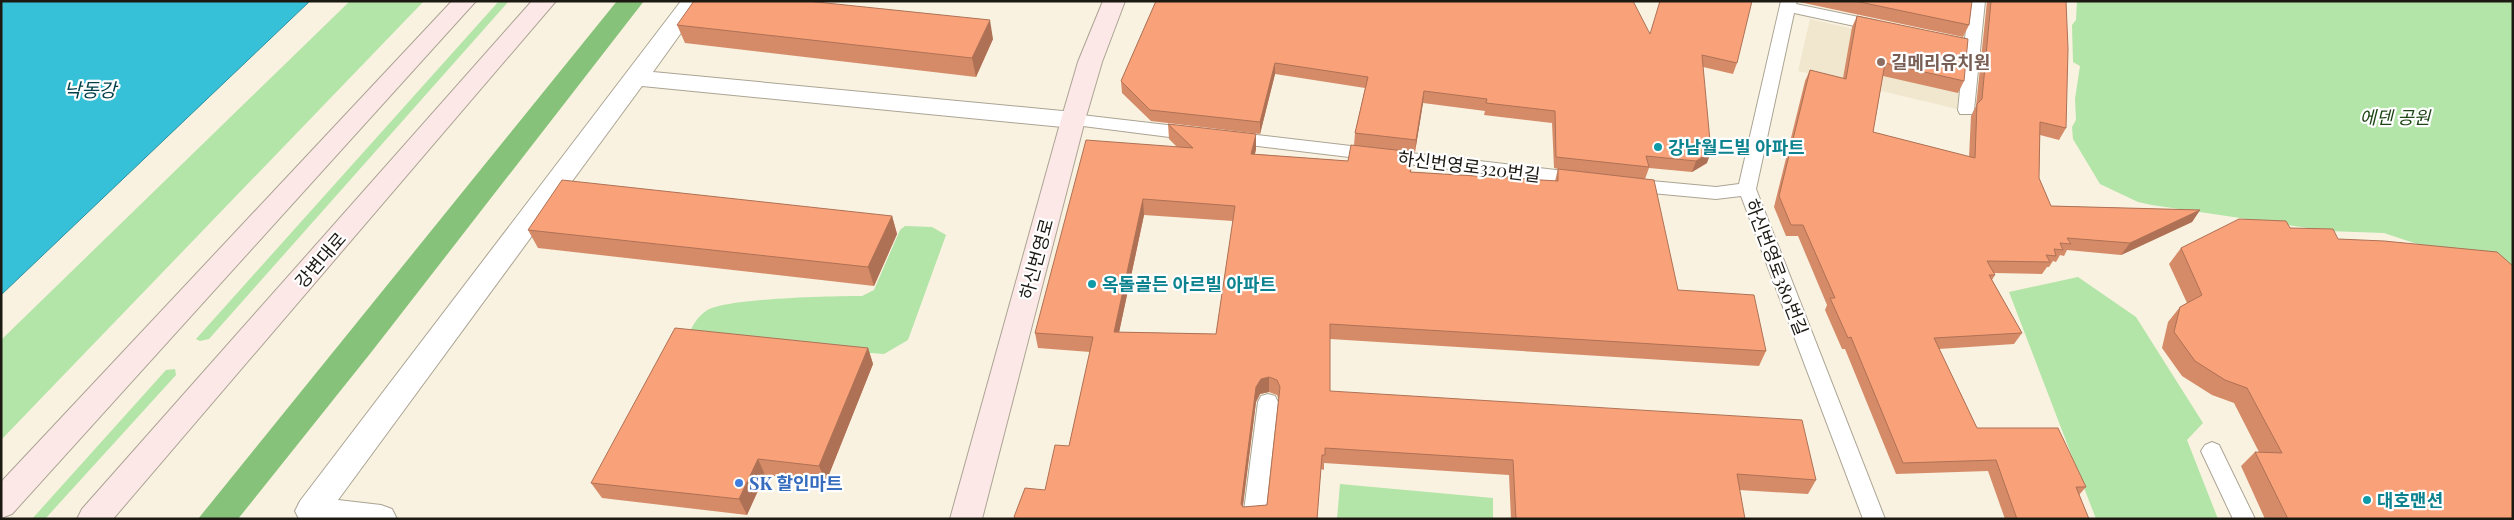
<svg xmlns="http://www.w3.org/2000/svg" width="2514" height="520" font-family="'Playfair Display','Noto Sans KR',serif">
	<rect width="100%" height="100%" fill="#f9f2e0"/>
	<path fill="#f1e7ce" d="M 1810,19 L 1963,54 L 1957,109 L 1798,71 Z"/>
	<path fill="#b3e4a8" d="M 350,1 L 424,1 L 1,440 L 1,340 Z
		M 499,1 L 509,1 L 209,339 L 200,341 L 196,339 Z
		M 2077,1 L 2513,1 L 2513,280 L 2468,261 L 2384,233 L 2328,231 L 2152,205 L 2138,202 L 2100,184 L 2073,139 L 2072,127 L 2076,120 L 2075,99 L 2080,66 L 2073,62 L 2072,25 L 2076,20 Z
		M 905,226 L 932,227 L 946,235 L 908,340 L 884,354 L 687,339 C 691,328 696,318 706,311 C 724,298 834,296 862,296 L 874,290 L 900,230 Z
		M 2078,277 L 2136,317 L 2203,423 L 2187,440 L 2218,519 L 2096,519 L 2009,292 Z
		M 175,369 L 176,375 L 45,519 L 32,519 L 166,370 Z
		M 1340,484 L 1493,498 L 1493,519 L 1337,519 Z"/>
	<path fill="#87c27a" d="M 617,1 L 644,1 L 373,350 L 238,519 L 198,519 Z"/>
	<path fill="#36c1d9" stroke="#2e8f9e" d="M 1,1 L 310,1 L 1,295 Z"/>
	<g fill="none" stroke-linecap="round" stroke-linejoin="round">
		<g stroke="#aba494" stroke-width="2">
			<path id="lane" d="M 1781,1 L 1797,1 L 1796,4 L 1878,21 L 1886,26 L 1878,31 L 1794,13 L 1756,189 L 1885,519 L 1863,519 L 1741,196 L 1716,199 L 1630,191 L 1624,189 L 1621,185 L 1624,181 L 1630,179 L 1716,187 L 1739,184 Z
				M 1969,1 L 1985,1 L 1974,110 L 1972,114 L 1960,114 L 1958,110 L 1964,50 L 1936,44 L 1934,40 L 1936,36 L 1942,35 L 1965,39 Z
				M 1073,114 L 1193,128 L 1199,130 L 1202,134 L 1199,138 L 1193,140 L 1067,124 L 1064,120 L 1067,116 Z
				M 1231,132 L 1581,173 L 1587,175 L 1590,179 L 1587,183 L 1581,185 L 1225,142 L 1222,138 L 1225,134 Z
				M 1268,394 L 1275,396 L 1278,402 L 1265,519 L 1243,519 L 1258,402 L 1261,396 Z
				M 2212,442 L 2219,445 L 2255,519 L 2233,519 L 2201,451 L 2205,445 Z"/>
		</g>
		<g stroke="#aba494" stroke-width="2">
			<path id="street" d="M 681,1 L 704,1 L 653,72 L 1073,112 L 1082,114 L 1085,120 L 1082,126 L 1073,128 L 642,86 L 338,500 L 381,505 L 392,509 L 397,519 L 299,519 L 295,511 L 300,501 Z"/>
		</g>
		<g stroke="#aba494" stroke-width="2">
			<path id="secondary" d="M 452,1 L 476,1 L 12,514 L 1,518 L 1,482 Z
				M 532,1 L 556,1 L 113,519 L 77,519 L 82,509 Z
				M 1103,1 L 1125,1 L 1102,62 L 1085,120 L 982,519 L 950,519 L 1061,120 L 1078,62 Z"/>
		</g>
		<use href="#lane" fill="#fff" fill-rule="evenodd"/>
		<use href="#street" fill="#fff" fill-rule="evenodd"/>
		<use href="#secondary" fill="#fde8e8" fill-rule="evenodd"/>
	</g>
	<path fill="#d68b68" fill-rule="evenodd" d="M 1156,1 L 1650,34 L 1737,63 L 1733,74 L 1703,67 L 1707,163 L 1692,172 L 1649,168 L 1645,179 L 1678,290 L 1766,351 L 1759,366 L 1330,339 L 1330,391 L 1816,480 L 1808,494 L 1739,490 L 1745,519 L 1511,519 L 1509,475 L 1324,463 L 1324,470 L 1321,469 L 1317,519 L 1015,519 L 1014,517 L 1045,490 L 1069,446 L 1090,352 L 1038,348 L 1035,333 L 1177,147 L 1169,139 L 1168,124 L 1256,149 L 1255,154 L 1348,161 L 1354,145 L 1355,133 L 1365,88 L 1275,74 L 1260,134 L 1151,121 L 1122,93 L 1121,81 ZM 1423,103 L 1485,111 L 1484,115 L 1552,123 L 1554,168 L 1558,169 L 1555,181 L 1411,172 L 1414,152 L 1415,152 ZM 1144,215 L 1233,221 L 1216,334 L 1119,332 ZM 1269,392 L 1277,395 L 1279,400 L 1267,505 L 1243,507 L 1256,402 L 1260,394 Z
		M 1798,1 L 1972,1 L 1969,25 L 1963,37 L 1799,2 Z
		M 1987,1 L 2066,1 L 2066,128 L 2059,140 L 2040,135 L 2039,178 L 2051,206 L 2200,210 L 2192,222 L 2121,255 L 2067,250 L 2064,256 L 2060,255 L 2056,262 L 2053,261 L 2049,267 L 2047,267 L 2042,274 L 1994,273 L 1995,275 L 1992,280 L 2022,333 L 2014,344 L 1939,349 L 1977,428 L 2086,487 L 2079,495 L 2089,519 L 2005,519 L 1988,471 L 1896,474 L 1845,349 L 1842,349 L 1825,310 L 1827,305 L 1798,236 L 1786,236 L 1774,207 L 1805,81 L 1810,70 L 1843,78 L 1852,27 L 1857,16 L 1964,81 L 1958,93 L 1883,76 L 1873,132 L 1969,157 L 1971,116 L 1976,106 Z
		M 677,25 L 993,39 L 976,77 L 685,43 Z
		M 892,216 L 897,234 L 874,286 L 538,248 L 528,230 Z
		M 2290,228 L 2338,239 L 2513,519 L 2265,519 L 2241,466 L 2255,452 L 2259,452 L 2234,403 L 2212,395 L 2182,376 L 2162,348 L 2168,322 L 2180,307 L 2187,303 L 2169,264 L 2181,248 Z
		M 868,348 L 873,364 L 826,482 L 765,475 L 747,515 L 602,498 L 591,483 Z"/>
	<path fill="#ae7155" d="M 990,20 L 993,39 L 976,77 L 972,58 Z
		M 1275,63 L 1275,74 L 1260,134 L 1260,122 Z
		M 1424,91 L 1423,103 L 1415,152 L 1416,140 Z
		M 1256,134 L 1256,149 L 1251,169 L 1251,154 Z
		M 1711,152 L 1707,163 L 1692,172 L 1696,161 Z
		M 1143,199 L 1144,215 L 1116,347 L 1114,332 Z
		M 2200,210 L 2192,222 L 2121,255 L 2130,243 Z
		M 892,216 L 897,234 L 874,286 L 868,267 Z
		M 868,348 L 873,364 L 826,482 L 819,466 Z
		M 1269,377 L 1269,392 L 1260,394 L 1256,402 L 1241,519 L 1241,504 L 1256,387 L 1261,379 Z
		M 758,459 L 765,475 L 747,515 L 739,499 Z"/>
	<path fill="#f9a279" stroke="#ae7155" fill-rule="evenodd" d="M 694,1 L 807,1 L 990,20 L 972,58 L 677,25 Z
		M 1156,1 L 1633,1 L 1650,34 L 1660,1 L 1752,1 L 1737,63 L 1702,55 L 1711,152 L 1696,161 L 1646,156 L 1649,167 L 1556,157 L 1555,111 L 1486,103 L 1487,99 L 1424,91 L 1416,140 L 1355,133 L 1368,77 L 1275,63 L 1260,122 L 1150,110 L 1121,81 Z
		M 1855,1 L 1972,1 L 1969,25 Z
		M 1991,1 L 2066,1 L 2068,49 L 2066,128 L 2040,122 L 2039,178 L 2051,206 L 2200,210 L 2130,243 L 2067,238 L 2071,244 L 2060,243 L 2063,250 L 2054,249 L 2056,256 L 2046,255 L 2050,262 L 1987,261 L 1995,275 L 1989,275 L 2022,333 L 1934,338 L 1977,428 L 2058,428 L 2086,487 L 2076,487 L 2089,519 L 2017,519 L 1996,460 L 1903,463 L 1851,337 L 1848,338 L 1830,298 L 1835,298 L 1803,225 L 1791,225 L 1779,196 L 1810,70 L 1846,79 L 1857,16 L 1968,39 L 1964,81 L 1885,63 L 1873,132 L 1975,158 L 1977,104 L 1982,99 Z
		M 1168,124 L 1256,134 L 1251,154 L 1348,161 L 1351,145 L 1414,152 L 1410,172 L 1558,181 L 1558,169 L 1654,180 L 1678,290 L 1754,295 L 1766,351 L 1330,324 L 1330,391 L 1802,420 L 1816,480 L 1737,474 L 1745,519 L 1516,519 L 1513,460 L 1325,448 L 1325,455 L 1322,455 L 1317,519 L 1016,519 L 1014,517 L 1025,488 L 1045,490 L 1055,445 L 1069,446 L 1093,337 L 1035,333 L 1086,140 L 1193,148 ZM 1143,199 L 1235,206 L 1216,334 L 1114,332 ZM 1269,377 L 1277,380 L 1280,387 L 1267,505 L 1243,507 L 1241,504 L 1256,387 L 1261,379 Z
		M 562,180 L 892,216 L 868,267 L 528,230 Z
		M 2239,219 L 2286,221 L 2290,228 L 2333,229 L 2338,239 L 2384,241 L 2497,252 L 2513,266 L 2513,519 L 2288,519 L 2255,452 L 2282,453 L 2247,388 L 2225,380 L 2195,361 L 2174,332 L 2180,307 L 2202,295 L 2181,248 Z
		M 675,328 L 868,348 L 819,466 L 758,459 L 739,499 L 591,483 Z"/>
	<circle fill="#8d6e63" stroke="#fff" stroke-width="2" cx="1881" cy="62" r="5"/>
	<g fill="#0f9aa8" stroke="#fff" stroke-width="2">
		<circle cx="1658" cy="147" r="5"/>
		<circle cx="1092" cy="284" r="5"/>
		<circle cx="2367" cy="500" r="5"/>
	</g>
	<circle fill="#3f7fe0" stroke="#fff" stroke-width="2" cx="739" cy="483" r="5"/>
	<g text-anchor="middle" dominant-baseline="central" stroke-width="4.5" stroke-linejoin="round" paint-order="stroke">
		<g font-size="18" font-weight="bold" fill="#785e54" stroke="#fff" text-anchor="start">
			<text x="1891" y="62">길메리유치원</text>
		</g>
		<g font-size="18" font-style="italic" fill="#1e4515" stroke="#fff">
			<text x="2395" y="117">에덴 공원</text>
		</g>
		<g font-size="18" font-weight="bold" fill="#0d838f" stroke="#fff" text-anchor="start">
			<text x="1668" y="147">강남월드빌 아파트</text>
			<text x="1102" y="284">옥돌골든 아르빌 아파트</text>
			<text x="2377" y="500">대호맨션</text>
		</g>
		<g font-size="18" fill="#1c1913" stroke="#fff">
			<text transform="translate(1469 166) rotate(7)">하신번영로320번길</text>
			<text transform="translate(1036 259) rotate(-75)">하신번영로</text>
			<text transform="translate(320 260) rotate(-49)">강변대로</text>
			<text transform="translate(1777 267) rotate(69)">하신번영로380번길</text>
		</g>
		<g font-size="18" font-weight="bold" fill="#366cbe" stroke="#fff" text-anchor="start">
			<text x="749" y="483">SK 할인마트</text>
		</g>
		<g font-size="19" font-style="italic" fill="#01404a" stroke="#fff">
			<text x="90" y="89">낙동강</text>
		</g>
	</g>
	<rect width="2514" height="520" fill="none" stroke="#1c1913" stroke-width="5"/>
</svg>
